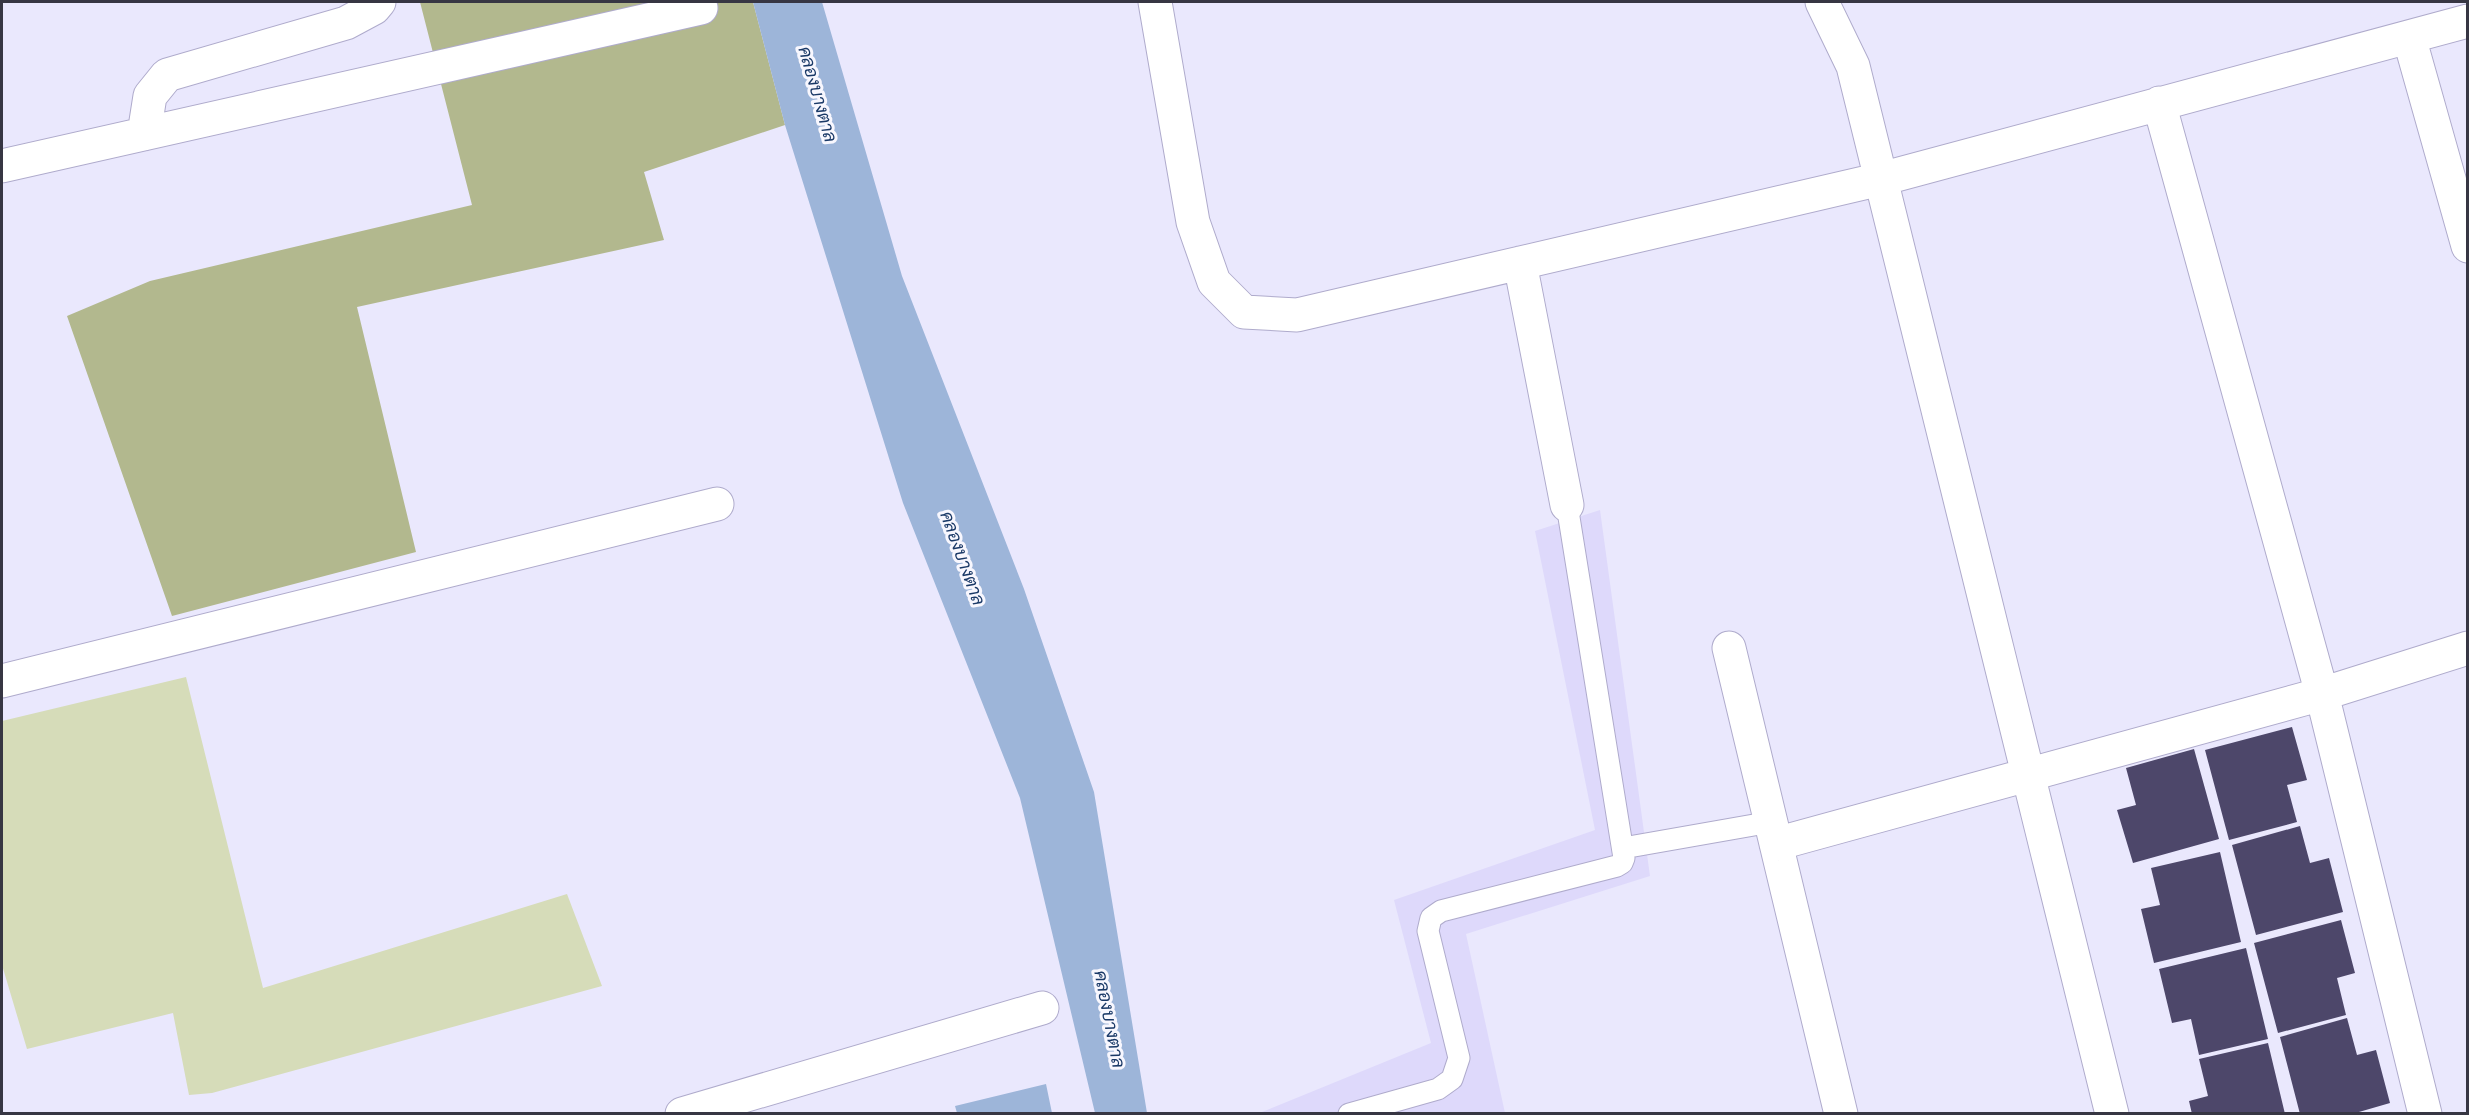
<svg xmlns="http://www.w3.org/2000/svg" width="2469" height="1115" font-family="Poppins,Sarabun,sans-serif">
	<rect width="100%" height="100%" fill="#eae8fd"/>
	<path fill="#ded9fb" d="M 1600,510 L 1650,876 L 1466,934 L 1505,1113 L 1257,1114 L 1431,1043 L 1394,900 L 1595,830 L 1535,531 Z"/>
	<path fill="#d6dcb9" d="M 186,677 L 263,988 L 567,894 L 602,986 L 212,1093 L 189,1095 L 173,1013 L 27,1049 L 2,965 L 2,721 Z"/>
	<path fill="#b2b88e" d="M 420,2 L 753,2 L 785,125 L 644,172 L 664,240 L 357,307 L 416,552 L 172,616 L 67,316 L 150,281 L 472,205 Z"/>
	<path fill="#9db5d9" d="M 753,2 L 822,2 L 902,276 L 1024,589 L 1094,792 L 1147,1113 L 1095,1113 L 1020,798 L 903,503 L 785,125 Z
		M 1046,1084 L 1052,1113 L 957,1113 L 955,1106 Z"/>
	<path fill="#4d476a" d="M 2292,727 L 2307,780 L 2287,785 L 2297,822 L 2229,840 L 2205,750 Z
		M 2194,749 L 2219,839 L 2133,863 L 2117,810 L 2136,805 L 2126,768 Z
		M 2300,826 L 2310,863 L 2329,858 L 2343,912 L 2256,935 L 2232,845 Z
		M 2220,852 L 2241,942 L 2154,963 L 2141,909 L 2160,905 L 2151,868 Z
		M 2341,920 L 2355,973 L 2337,978 L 2346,1015 L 2278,1033 L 2254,943 Z
		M 2246,948 L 2268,1039 L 2199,1055 L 2191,1019 L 2172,1023 L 2159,969 Z
		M 2347,1018 L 2357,1055 L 2376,1050 L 2390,1103 L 2352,1114 L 2300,1114 L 2280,1037 Z
		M 2268,1043 L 2285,1114 L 2192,1114 L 2189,1101 L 2208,1096 L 2199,1059 Z"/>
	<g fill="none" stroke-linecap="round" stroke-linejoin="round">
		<g stroke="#afabcc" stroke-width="23">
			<path id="service" d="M 1623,848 L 1771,822
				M 1349,1114 L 1438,1089 L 1452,1079 L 1459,1058 L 1428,931 L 1431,918 L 1441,911 L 1617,866 L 1622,863 L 1624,858 L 1567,505"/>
		</g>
		<g stroke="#afabcc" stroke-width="35">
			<path id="minor" d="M 1155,2 L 1193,222 L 1214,282 L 1244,312 L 1297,315 L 1881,179 L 2468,21
				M 1822,2 L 1853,66 L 2112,1114
				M 2409,37 L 2468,246
				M 2159,103 L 2322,694 L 2425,1114
				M 144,134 L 150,96 L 167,75 L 346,23 L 374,8 L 379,2
				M 2,166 L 701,8
				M 1520,263 L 1567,505
				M 1729,648 L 1841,1114
				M 2,681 L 717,504
				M 1776,844 L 2322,694 L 2468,648
				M 682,1114 L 1042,1008"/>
		</g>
		<use href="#service" stroke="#fff" stroke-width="21"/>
		<use href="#minor" stroke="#fff" stroke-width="33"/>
	</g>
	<g text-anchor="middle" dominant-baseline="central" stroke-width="6" stroke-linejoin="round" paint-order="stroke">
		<g font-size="18" font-style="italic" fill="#1a3967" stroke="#f8f7fe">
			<text transform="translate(818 94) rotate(74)">คลองบางตาล</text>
			<text transform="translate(963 558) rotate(70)">คลองบางตาล</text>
			<text transform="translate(1110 1019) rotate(79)">คลองบางตาล</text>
		</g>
	</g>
	<rect width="2469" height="1115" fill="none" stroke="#373643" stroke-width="6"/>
</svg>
